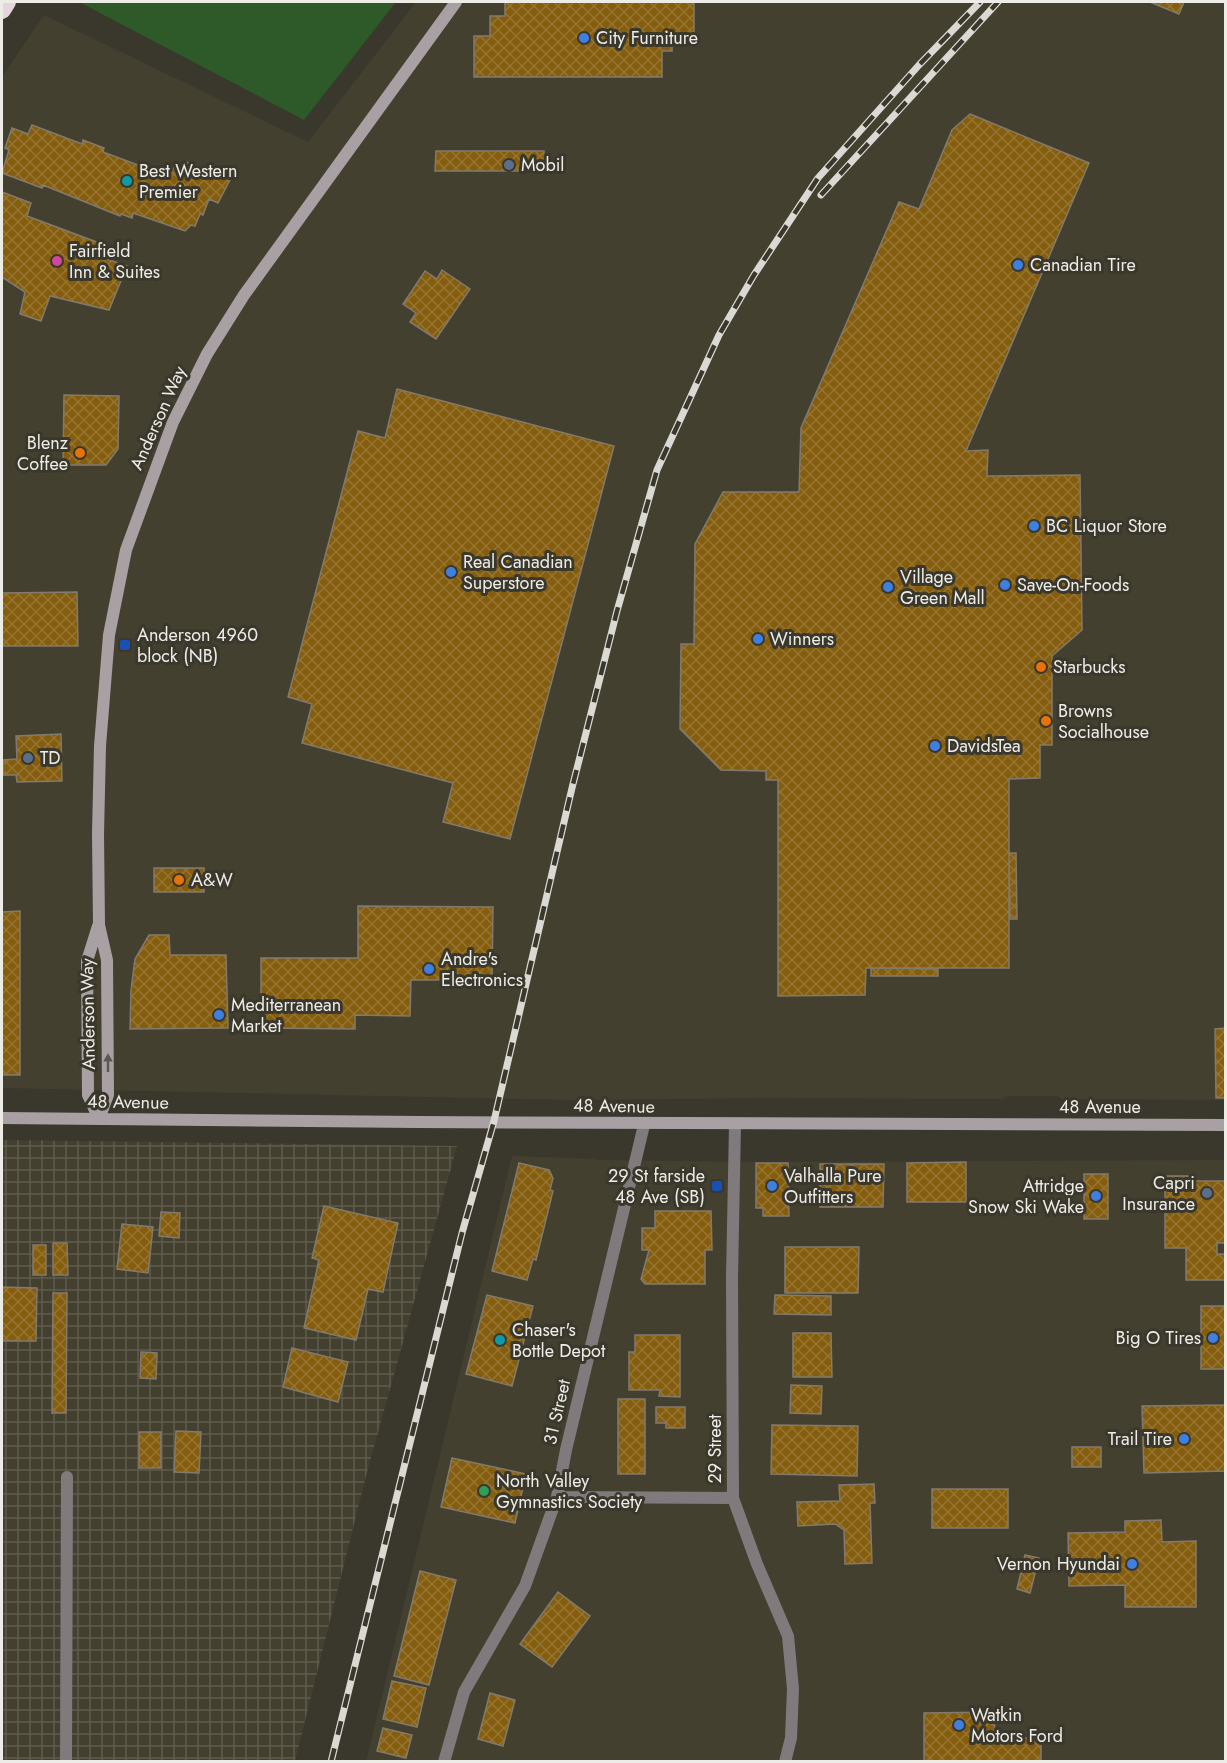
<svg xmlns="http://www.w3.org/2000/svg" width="1227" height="1763" font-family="Jost,sans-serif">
	<defs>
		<pattern id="industrial-grid" width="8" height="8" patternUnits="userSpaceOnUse" patternTransform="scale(1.5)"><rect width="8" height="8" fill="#44402f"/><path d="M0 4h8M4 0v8" fill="none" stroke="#5f5c4d"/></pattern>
		<pattern id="building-cross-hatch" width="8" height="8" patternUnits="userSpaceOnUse" patternTransform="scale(1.5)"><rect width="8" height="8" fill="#845d0e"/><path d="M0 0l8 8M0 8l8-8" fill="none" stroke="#967431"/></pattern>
	</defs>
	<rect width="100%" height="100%" fill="#3a382d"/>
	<path fill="#44402f" d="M 416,2 L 1225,2 L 1225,1100 L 1062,1099 L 1057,1096 L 1008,1096 L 1002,1099 L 766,1098 L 573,1100 L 2,1088 L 2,77 L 44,15 L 308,142 Z
		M 512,1156 L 595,1159 L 598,1160 L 759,1162 L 1225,1160 L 1225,1761 L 366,1762 Z"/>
	<path fill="url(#industrial-grid)" d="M 2,1140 L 457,1146 L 366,1476 L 295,1761 L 2,1762 Z"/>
	<path fill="#2e5928" d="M 79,2 L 396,2 L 304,120 Z"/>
	<path fill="url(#building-cross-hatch)" stroke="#817a6f" stroke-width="1.5" d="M 505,2 L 694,2 L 694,40 L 672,40 L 672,51 L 662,51 L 662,77 L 474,77 L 474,36 L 490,36 L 490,16 L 505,16 Z
		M 1150,2 L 1184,2 L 1179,14 Z
		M 970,114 L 1089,163 L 966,451 L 988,450 L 987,476 L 1080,475 L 1082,630 L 1052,656 L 1052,745 L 1040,745 L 1040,778 L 1009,779 L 1009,968 L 866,968 L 865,995 L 778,996 L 778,780 L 766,780 L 766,771 L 721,770 L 680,729 L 681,644 L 694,644 L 695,544 L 723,492 L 799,492 L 801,428 L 899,202 L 919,209 L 952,130 Z
		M 32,125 L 82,144 L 83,140 L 104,148 L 103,152 L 170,177 L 174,166 L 183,169 L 186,162 L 231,178 L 218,203 L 209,199 L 203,215 L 200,214 L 195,226 L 191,225 L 185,231 L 133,213 L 132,218 L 121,214 L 120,216 L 43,185 L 42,188 L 2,173 L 9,150 L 5,148 L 12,128 L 28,134 Z
		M 436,151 L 544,151 L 544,171 L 435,171 Z
		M 2,192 L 31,203 L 27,216 L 102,244 L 98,256 L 127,266 L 109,310 L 50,296 L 41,321 L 20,314 L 25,292 L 2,277 Z
		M 442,270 L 470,289 L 436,339 L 410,322 L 416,313 L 403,304 L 425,271 L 437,279 Z
		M 397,389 L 614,446 L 510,839 L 443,822 L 453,783 L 302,743 L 312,704 L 288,697 L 358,431 L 385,438 Z
		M 64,395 L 119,396 L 118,449 L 106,465 L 63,465 Z
		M 77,592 L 78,646 L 2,646 L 2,593 Z
		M 61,734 L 62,781 L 17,782 L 16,775 L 3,775 L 3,760 L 17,759 L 16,736 Z
		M 1009,853 L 1016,853 L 1017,919 L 1010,919 Z
		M 154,868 L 204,868 L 204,892 L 154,892 Z
		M 358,906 L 493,907 L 492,980 L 411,980 L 410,1016 L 355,1015 L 355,1029 L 261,1028 L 261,958 L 358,958 Z
		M 20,911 L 20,1075 L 2,1075 L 2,912 Z
		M 149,935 L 169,935 L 170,955 L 226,955 L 228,1028 L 130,1029 L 131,990 L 135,959 Z
		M 871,968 L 938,969 L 938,976 L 871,976 Z
		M 1226,1028 L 1226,1098 L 1216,1098 L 1215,1029 Z
		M 966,1162 L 966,1202 L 907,1202 L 907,1163 Z
		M 519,1163 L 549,1170 L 553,1178 L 550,1190 L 553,1191 L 536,1260 L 533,1259 L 527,1280 L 492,1271 Z
		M 756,1163 L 788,1163 L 789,1216 L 763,1216 L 763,1208 L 756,1208 Z
		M 820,1164 L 884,1164 L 883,1207 L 820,1207 Z
		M 1084,1174 L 1108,1174 L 1108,1219 L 1084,1219 Z
		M 1165,1176 L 1188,1176 L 1188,1181 L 1226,1181 L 1226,1243 L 1217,1243 L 1217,1254 L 1226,1254 L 1226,1280 L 1186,1280 L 1186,1248 L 1165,1248 Z
		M 324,1206 L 398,1223 L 383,1292 L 368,1289 L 356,1340 L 304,1328 L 319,1260 L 312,1258 Z
		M 655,1211 L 711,1211 L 712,1250 L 705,1250 L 705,1284 L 645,1284 L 641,1279 L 649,1250 L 642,1250 L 642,1228 L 655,1228 Z
		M 161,1212 L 180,1213 L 179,1238 L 159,1236 Z
		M 122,1224 L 153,1227 L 148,1273 L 117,1269 Z
		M 53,1243 L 67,1243 L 68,1275 L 53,1275 Z
		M 33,1245 L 46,1245 L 46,1275 L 33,1275 Z
		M 785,1247 L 859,1247 L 858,1293 L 785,1293 Z
		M 2,1287 L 37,1288 L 36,1341 L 2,1341 Z
		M 53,1293 L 67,1293 L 66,1413 L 52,1413 Z
		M 487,1295 L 533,1306 L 512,1386 L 466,1374 Z
		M 775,1295 L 831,1296 L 831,1315 L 774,1314 Z
		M 1201,1306 L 1226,1306 L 1226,1369 L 1201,1369 Z
		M 793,1333 L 831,1333 L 832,1377 L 793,1377 Z
		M 635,1335 L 680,1335 L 680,1397 L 659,1396 L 660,1390 L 629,1390 L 629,1352 L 635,1352 Z
		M 292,1348 L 348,1362 L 338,1402 L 283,1387 Z
		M 141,1352 L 157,1353 L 156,1379 L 140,1378 Z
		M 791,1385 L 822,1386 L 821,1414 L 790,1413 Z
		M 618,1399 L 645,1399 L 645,1474 L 618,1474 Z
		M 1226,1405 L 1226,1471 L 1144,1473 L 1142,1406 Z
		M 656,1407 L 685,1407 L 685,1428 L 666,1428 L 666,1423 L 656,1423 Z
		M 772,1425 L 858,1426 L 857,1476 L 771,1474 Z
		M 176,1431 L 201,1432 L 199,1473 L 174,1472 Z
		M 139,1432 L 161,1432 L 161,1468 L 139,1468 Z
		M 1072,1447 L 1101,1447 L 1101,1467 L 1072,1467 Z
		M 452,1458 L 526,1474 L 515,1523 L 441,1507 Z
		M 874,1484 L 875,1503 L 870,1503 L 872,1563 L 845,1564 L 844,1530 L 835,1524 L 798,1526 L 797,1502 L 840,1501 L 839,1485 Z
		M 932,1489 L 1008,1489 L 1008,1528 L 932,1528 Z
		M 1161,1520 L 1162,1542 L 1196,1541 L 1196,1607 L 1125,1607 L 1125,1585 L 1069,1586 L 1068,1533 L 1125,1532 L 1125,1521 Z
		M 1025,1555 L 1039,1558 L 1030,1593 L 1017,1589 Z
		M 420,1571 L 456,1580 L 429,1685 L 394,1676 Z
		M 558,1592 L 590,1616 L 552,1667 L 520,1644 Z
		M 392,1681 L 426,1688 L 417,1727 L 383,1719 Z
		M 490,1693 L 515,1700 L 503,1746 L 478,1739 Z
		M 994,1712 L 995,1738 L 1041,1738 L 1041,1762 L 924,1762 L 924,1713 Z
		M 383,1728 L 412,1735 L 406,1758 L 377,1751 Z"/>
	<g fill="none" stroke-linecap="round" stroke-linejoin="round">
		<path stroke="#807a7d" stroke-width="12" d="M 735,1125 L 732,1277 L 733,1498 L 757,1564 L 788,1636 L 793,1689 L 791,1738 L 785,1762
			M 557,1497 L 733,1498
			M 66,1762 L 67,1477
			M 444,1762 L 464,1692 L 525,1586 L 557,1497 L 566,1450 L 644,1125"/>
		<path stroke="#a9a0a4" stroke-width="12" d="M 98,926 L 87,961 L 88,1095 L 99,1119
			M 2,1118 C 410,1123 817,1125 1226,1125
			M 99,1119 L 108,1095 L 107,960 L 99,925 L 98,834 L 100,746 L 109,635 L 126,550 L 173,422 L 207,354 L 244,295 L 456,2"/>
		<path stroke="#e5d6dc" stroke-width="18" d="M 2,10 L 7,2"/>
		<g stroke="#dbd9d3" stroke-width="7">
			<path id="rail" d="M 821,195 L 998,2
				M 331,1762 L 462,1233 L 494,1121 L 572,788 L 617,611 L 657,470 L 719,335 L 754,275 L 818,178 L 919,65 L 980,2"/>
		</g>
		<use href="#rail" stroke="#3a382d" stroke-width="4.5" stroke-dasharray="14" stroke-linecap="butt"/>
	</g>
	<defs><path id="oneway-solid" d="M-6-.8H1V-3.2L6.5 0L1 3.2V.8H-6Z" transform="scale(1.5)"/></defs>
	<use fill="#5b5751" href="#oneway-solid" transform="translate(108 1063) rotate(-90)"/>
	<g fill="#3f7fe0" stroke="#3a382d" stroke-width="2">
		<circle cx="584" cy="38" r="6"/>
		<circle cx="1018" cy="265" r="6"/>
		<circle cx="1034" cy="526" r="6"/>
		<circle cx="451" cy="572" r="6"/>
		<circle cx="1005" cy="585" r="6"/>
		<circle cx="888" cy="587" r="6"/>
		<circle cx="758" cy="639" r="6"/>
		<circle cx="935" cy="746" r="6"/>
		<circle cx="429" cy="969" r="6"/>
		<circle cx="219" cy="1015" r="6"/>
		<circle cx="772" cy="1186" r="6"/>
		<circle cx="1096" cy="1196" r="6"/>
		<circle cx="1213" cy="1338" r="6"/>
		<circle cx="1184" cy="1439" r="6"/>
		<circle cx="1132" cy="1564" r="6"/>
		<circle cx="959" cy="1725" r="6"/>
	</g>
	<g fill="#5c6f8a" stroke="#3a382d" stroke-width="2">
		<circle cx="509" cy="165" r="6"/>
		<circle cx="28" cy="758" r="6"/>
		<circle cx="1207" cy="1193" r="6"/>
	</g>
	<g fill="#0f9aa8" stroke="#3a382d" stroke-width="2">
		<circle cx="127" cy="181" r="6"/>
		<circle cx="500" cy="1340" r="6"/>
	</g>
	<circle fill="#d1479c" stroke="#3a382d" stroke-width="2" cx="57" cy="261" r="6"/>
	<g fill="#e8710a" stroke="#3a382d" stroke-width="2">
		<circle cx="80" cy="453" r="6"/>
		<circle cx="1041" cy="667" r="6"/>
		<circle cx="1046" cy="721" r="6"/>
		<circle cx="179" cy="880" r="6"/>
	</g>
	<g fill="#1a4fb4" stroke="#3a382d" stroke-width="2">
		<rect x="119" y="639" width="12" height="12" rx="3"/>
		<rect x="711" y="1180" width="12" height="12" rx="3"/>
	</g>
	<circle fill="#2e9e5b" stroke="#3a382d" stroke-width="2" cx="484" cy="1491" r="6"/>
	<g text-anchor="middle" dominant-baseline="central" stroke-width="6" stroke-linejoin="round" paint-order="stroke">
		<g font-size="18" fill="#eeece6" stroke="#3a382d" text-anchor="start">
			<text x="596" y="38">City Furniture</text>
			<text x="521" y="165">Mobil</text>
			<text x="139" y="171">Best Western<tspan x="139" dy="21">Premier</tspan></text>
			<text x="69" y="251">Fairfield<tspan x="69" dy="21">Inn &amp; Suites</tspan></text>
			<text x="1030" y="265">Canadian Tire</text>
			<text x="68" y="443" text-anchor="end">Blenz<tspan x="68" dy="21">Coffee</tspan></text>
			<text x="1046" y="526">BC Liquor Store</text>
			<text x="463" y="562">Real Canadian<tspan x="463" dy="21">Superstore</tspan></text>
			<text x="900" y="577">Village<tspan x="900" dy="21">Green Mall</tspan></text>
			<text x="1017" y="585">Save-On-Foods</text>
			<text x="137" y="635">Anderson 4960<tspan x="137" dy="21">block (NB)</tspan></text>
			<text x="770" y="639">Winners</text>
			<text x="1053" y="667">Starbucks</text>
			<text x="1058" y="711">Browns<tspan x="1058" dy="21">Socialhouse</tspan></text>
			<text x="947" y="746">DavidsTea</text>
			<text x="40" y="758">TD</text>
			<text x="191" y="880">A&amp;W</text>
			<text x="441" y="959">Andre's<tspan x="441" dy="21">Electronics</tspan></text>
			<text x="231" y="1005">Mediterranean<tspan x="231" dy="21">Market</tspan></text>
			<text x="705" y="1176" text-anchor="end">29 St farside<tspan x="705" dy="21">48 Ave (SB)</tspan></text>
			<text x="784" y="1176">Valhalla Pure<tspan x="784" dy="21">Outfitters</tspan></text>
			<text x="1195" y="1183" text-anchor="end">Capri<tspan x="1195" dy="21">Insurance</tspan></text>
			<text x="1084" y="1186" text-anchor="end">Attridge<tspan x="1084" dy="21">Snow Ski Wake</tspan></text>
			<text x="512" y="1330">Chaser's<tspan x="512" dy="21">Bottle Depot</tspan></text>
			<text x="1201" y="1338" text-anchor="end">Big O Tires</text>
			<text x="1172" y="1439" text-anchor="end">Trail Tire</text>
			<text x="496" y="1481">North Valley<tspan x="496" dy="21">Gymnastics Society</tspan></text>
			<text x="1120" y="1564" text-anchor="end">Vernon Hyundai</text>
			<text x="971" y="1715">Watkin<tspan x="971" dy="21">Motors Ford</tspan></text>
		</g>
		<g font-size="18" fill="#eeece6" stroke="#3a382d">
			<text transform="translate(158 418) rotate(-66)">Anderson Way</text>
			<text transform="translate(88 1014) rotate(-91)">Anderson Way</text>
			<text transform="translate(128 1102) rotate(1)">48 Avenue</text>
			<text transform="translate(614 1106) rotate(1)">48 Avenue</text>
			<text x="1100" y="1107">48 Avenue</text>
			<text transform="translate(557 1412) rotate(-77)">31 Street</text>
			<text transform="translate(715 1449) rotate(-90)">29 Street</text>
		</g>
	</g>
	<rect width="1227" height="1763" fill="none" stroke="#eeece6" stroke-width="6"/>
</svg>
